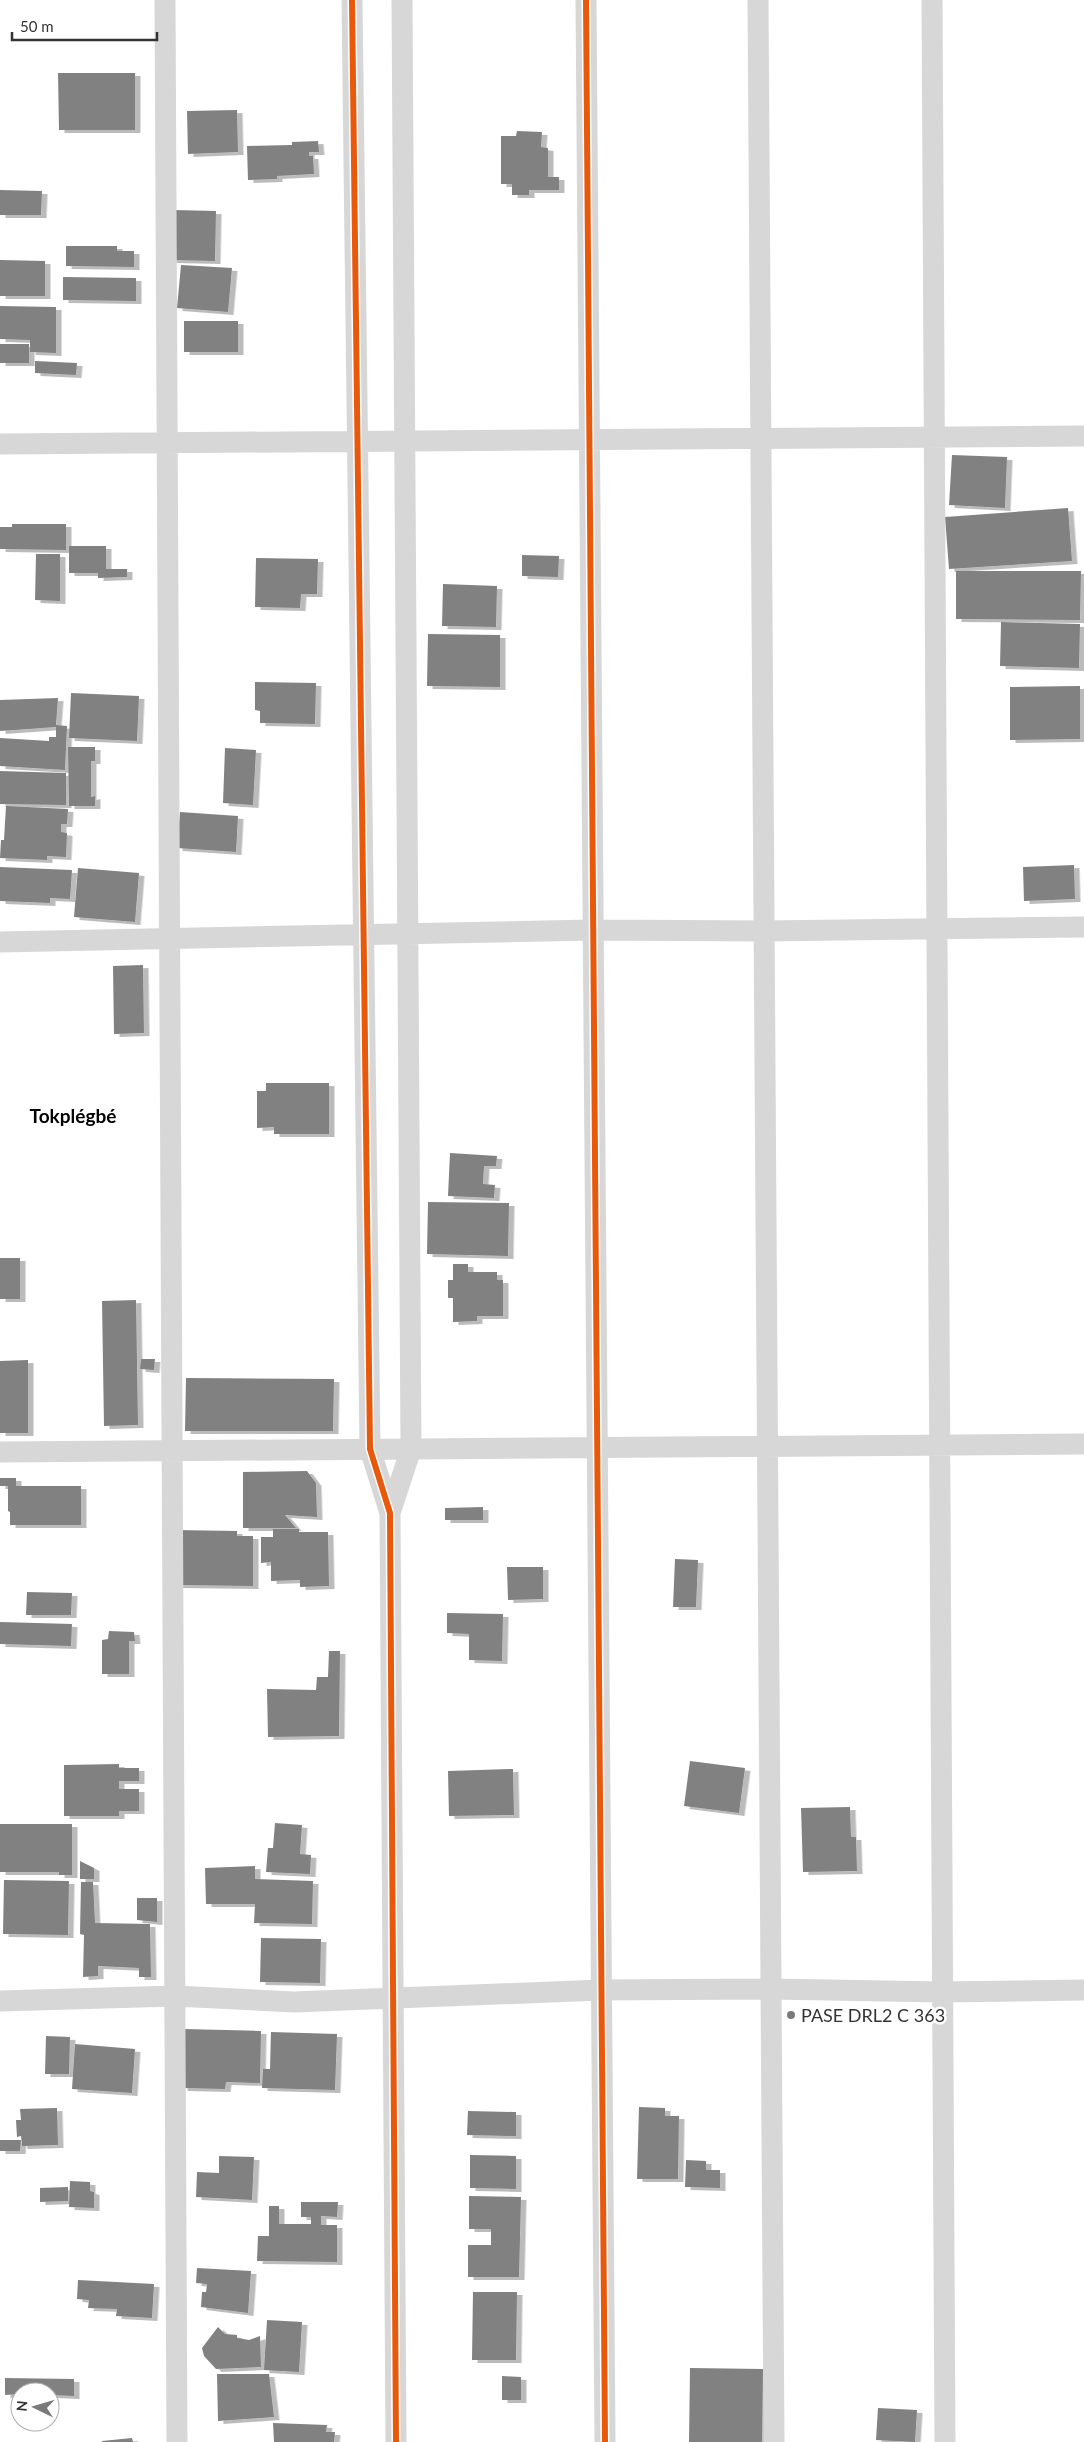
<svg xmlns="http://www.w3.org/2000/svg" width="1084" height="2442" font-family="Lato,sans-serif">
	<defs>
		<filter id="shadow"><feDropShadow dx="5.5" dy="3" stdDeviation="0" flood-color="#0004"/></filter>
	</defs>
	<rect width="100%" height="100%" fill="#fff"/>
	<path fill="#818181" filter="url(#shadow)" d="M 58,73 L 135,73 L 135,130 L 59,130 Z
		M 237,110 L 238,152 L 188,154 L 187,111 Z
		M 517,131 L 542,132 L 541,147 L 548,148 L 548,177 L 559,177 L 559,190 L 529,190 L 529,195 L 512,195 L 512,184 L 501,184 L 501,136 L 516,136 Z
		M 318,141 L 319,152 L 309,152 L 309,156 L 313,156 L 314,174 L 277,176 L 277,179 L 248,180 L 247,146 L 292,145 L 292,142 Z
		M 0,190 L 42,191 L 41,215 L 0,215 Z
		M 173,210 L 216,211 L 215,261 L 171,260 Z
		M 66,246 L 117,246 L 117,251 L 134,251 L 134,267 L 66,266 Z
		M 0,260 L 45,261 L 45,296 L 0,296 Z
		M 181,265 L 232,268 L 228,312 L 177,308 Z
		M 63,277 L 136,278 L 136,301 L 63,300 Z
		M 0,306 L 56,307 L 56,353 L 30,352 L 30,340 L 0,339 Z
		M 184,321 L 238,321 L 238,352 L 184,352 Z
		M 0,344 L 29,344 L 29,363 L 0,363 Z
		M 35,361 L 77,363 L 76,375 L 35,373 Z
		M 952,455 L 1007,457 L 1005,508 L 949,505 Z
		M 1068,508 L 1072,561 L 949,569 L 945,517 Z
		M 12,524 L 66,524 L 66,550 L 0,549 L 0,527 L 12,527 Z
		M 69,546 L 106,546 L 106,569 L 127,569 L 127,577 L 98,578 L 98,573 L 69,573 Z
		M 36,554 L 60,554 L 60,601 L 35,600 Z
		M 522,555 L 559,556 L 558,577 L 522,576 Z
		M 256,558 L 318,559 L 317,594 L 301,594 L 300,608 L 255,607 Z
		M 956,571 L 1081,571 L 1080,620 L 956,619 Z
		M 443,584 L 497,586 L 496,627 L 442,626 Z
		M 1001,622 L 1080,624 L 1079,668 L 1000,666 Z
		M 428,634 L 500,635 L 500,687 L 427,686 Z
		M 255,682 L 316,683 L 315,724 L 260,723 L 260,711 L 255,710 Z
		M 1080,686 L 1080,739 L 1010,740 L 1010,687 Z
		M 71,693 L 139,696 L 137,741 L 69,738 Z
		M 58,698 L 56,725 L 67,726 L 65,770 L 0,766 L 0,738 L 49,741 L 49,737 L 56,737 L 56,727 L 0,731 L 0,700 Z
		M 68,747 L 95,747 L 95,761 L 91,761 L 91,797 L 95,796 L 95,806 L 69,806 Z
		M 225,748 L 256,750 L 253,805 L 223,803 Z
		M 0,771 L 66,773 L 66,805 L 0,804 Z
		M 6,806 L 68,809 L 67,824 L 61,824 L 61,832 L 67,833 L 66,857 L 47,856 L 47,860 L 0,858 L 1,840 L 4,840 Z
		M 180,812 L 238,816 L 236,852 L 177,848 Z
		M 1074,865 L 1075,899 L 1024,901 L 1023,867 Z
		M 0,867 L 72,870 L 70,899 L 50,898 L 50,903 L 0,901 Z
		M 78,868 L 139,873 L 135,922 L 74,917 Z
		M 143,965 L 144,1033 L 114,1034 L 113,966 Z
		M 266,1083 L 329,1083 L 329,1134 L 274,1134 L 274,1127 L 257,1128 L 257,1091 L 266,1091 Z
		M 450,1153 L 497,1156 L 496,1166 L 484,1166 L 483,1184 L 495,1185 L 494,1198 L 448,1196 Z
		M 428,1202 L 509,1203 L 508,1256 L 427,1254 Z
		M 0,1258 L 20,1258 L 20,1299 L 0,1299 Z
		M 453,1264 L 468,1264 L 468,1272 L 497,1272 L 497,1280 L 503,1280 L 503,1316 L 477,1316 L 477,1321 L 453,1322 L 453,1298 L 448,1298 L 448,1280 L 453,1280 Z
		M 136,1300 L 138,1425 L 104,1426 L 102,1301 Z
		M 141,1359 L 155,1359 L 154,1370 L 140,1369 Z
		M 28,1360 L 28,1433 L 0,1433 L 0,1361 Z
		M 186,1378 L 334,1379 L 333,1431 L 185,1431 Z
		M 307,1471 L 316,1483 L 317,1517 L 285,1515 L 296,1528 L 243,1528 L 243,1472 Z
		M 0,1478 L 16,1478 L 16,1486 L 81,1486 L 81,1525 L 10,1525 L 10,1512 L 8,1511 L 8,1486 L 0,1486 Z
		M 483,1507 L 483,1520 L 445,1520 L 445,1508 Z
		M 273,1529 L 299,1529 L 299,1532 L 328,1532 L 329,1586 L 300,1587 L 300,1580 L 271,1581 L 271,1562 L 261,1563 L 261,1537 L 273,1537 Z
		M 174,1530 L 237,1531 L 237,1536 L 253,1536 L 253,1586 L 174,1585 L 183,1578 L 183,1539 L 174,1539 Z
		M 675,1559 L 698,1560 L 696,1607 L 673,1607 Z
		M 507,1567 L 543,1567 L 543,1599 L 508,1600 Z
		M 27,1592 L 72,1593 L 71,1615 L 26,1615 Z
		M 447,1613 L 503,1614 L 502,1661 L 469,1660 L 469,1634 L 447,1633 Z
		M 0,1622 L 72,1624 L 71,1646 L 0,1644 Z
		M 109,1631 L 134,1632 L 135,1641 L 129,1641 L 129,1674 L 102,1674 L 102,1640 L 108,1639 Z
		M 329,1651 L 340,1651 L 339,1736 L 268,1737 L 267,1689 L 316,1690 L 317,1677 L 328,1677 Z
		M 690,1761 L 745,1768 L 739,1813 L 684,1806 Z
		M 119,1764 L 119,1768 L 139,1768 L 139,1781 L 119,1781 L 119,1789 L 139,1789 L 139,1811 L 119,1811 L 119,1816 L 64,1816 L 64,1765 Z
		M 513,1769 L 514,1815 L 449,1816 L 448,1771 Z
		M 850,1807 L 851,1837 L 856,1837 L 857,1871 L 803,1872 L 801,1808 Z
		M 275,1823 L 302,1825 L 300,1854 L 311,1855 L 310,1874 L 266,1872 L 268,1848 L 273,1848 Z
		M 0,1824 L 72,1824 L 72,1875 L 59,1875 L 59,1872 L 0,1872 Z
		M 80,1861 L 94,1868 L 94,1879 L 80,1879 Z
		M 255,1866 L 255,1879 L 313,1881 L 312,1924 L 254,1923 L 255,1904 L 206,1904 L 205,1868 Z
		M 4,1880 L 69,1881 L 68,1935 L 3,1934 Z
		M 81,1882 L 93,1882 L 95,1923 L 150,1924 L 151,1977 L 139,1977 L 139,1968 L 98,1966 L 98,1976 L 83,1977 L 84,1935 L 80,1934 Z
		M 137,1898 L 157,1898 L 157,1922 L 137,1920 Z
		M 261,1938 L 321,1939 L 320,1983 L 260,1982 Z
		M 184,2029 L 261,2031 L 260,2083 L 226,2082 L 225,2089 L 182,2088 Z
		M 271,2032 L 337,2034 L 335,2090 L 262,2088 L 263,2069 L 270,2069 Z
		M 46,2036 L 70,2037 L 69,2074 L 45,2074 Z
		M 75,2044 L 135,2049 L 132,2093 L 72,2089 Z
		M 639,2107 L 665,2108 L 665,2116 L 679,2116 L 678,2179 L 637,2179 Z
		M 57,2108 L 58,2145 L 22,2146 L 21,2136 L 17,2137 L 16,2120 L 21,2120 L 20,2109 Z
		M 468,2111 L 516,2112 L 516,2136 L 467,2135 Z
		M 0,2140 L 21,2140 L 20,2151 L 0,2151 Z
		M 470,2155 L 516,2156 L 516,2189 L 470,2188 Z
		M 219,2156 L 254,2157 L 252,2200 L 196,2197 L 197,2172 L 219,2173 Z
		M 686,2160 L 706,2161 L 706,2170 L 720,2170 L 720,2188 L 685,2187 Z
		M 70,2181 L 90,2182 L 90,2191 L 94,2192 L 94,2208 L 69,2207 Z
		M 68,2187 L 68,2201 L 40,2202 L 40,2188 Z
		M 469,2196 L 521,2197 L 519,2277 L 468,2277 L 468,2245 L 491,2245 L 491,2229 L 469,2229 Z
		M 301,2202 L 338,2202 L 337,2217 L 321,2216 L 321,2225 L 337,2225 L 337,2262 L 257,2261 L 258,2236 L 269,2236 L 269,2206 L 279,2206 L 279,2224 L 311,2224 L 311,2217 L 301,2217 Z
		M 197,2268 L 251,2271 L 248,2313 L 201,2307 L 202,2292 L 206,2292 L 207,2284 L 196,2283 Z
		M 78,2280 L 154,2284 L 152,2318 L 116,2316 L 117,2309 L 88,2308 L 89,2300 L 77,2299 Z
		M 473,2292 L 517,2292 L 516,2360 L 472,2360 Z
		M 267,2320 L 302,2322 L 299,2372 L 264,2370 Z
		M 218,2327 L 225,2334 L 237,2335 L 237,2338 L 249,2340 L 260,2336 L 261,2367 L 216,2369 L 204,2356 L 202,2348 Z
		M 690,2368 L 763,2369 L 762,2442 L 689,2442 Z
		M 217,2374 L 269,2374 L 274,2417 L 218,2421 Z
		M 502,2376 L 521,2377 L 521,2400 L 502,2400 Z
		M 5,2378 L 74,2379 L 74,2396 L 50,2395 L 50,2392 L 5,2395 Z
		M 878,2408 L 917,2410 L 915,2442 L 876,2440 Z
		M 273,2423 L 327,2425 L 326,2432 L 335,2432 L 334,2442 L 274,2442 Z
		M 132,2438 L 133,2442 L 102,2442 L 102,2441 Z"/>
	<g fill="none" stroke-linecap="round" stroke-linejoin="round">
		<path stroke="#d7d7d7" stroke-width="21" d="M 165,0 L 177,2442
			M 352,0 L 370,1449 L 390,1513 L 396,2442
			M 586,0 L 605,2442
			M 758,0 L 774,2442
			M 932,0 L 945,2442
			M 0,444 L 1084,436
			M 0,942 L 593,930 L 764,931 L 1084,927
			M 0,1452 L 1084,1444
			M 390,1513 L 411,1449 L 402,0
			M 0,2001 L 175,1996 L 294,2002 L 601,1990 L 770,1989 L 942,1992 L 1084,1990"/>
		<g stroke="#fff" stroke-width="9">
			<path id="cycleway" d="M 352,0 L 370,1449 L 390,1513 L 396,2442
				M 586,0 L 605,2442"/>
		</g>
		<use href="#cycleway" stroke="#e8590c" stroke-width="6"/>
	</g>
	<circle fill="#7a7a7a" stroke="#fff" stroke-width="2" cx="791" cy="2015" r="5"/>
	<g text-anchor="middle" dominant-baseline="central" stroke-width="5" stroke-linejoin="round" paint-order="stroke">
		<g font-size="18" fill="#333" stroke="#fff" text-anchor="start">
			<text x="801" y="2015">PASE DRL2 C 363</text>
		</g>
		<g font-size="19" font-weight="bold" fill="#000" stroke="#fff">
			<text x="73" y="1115">Tokplégbé</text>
		</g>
	</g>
	<g transform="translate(35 2407) rotate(275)"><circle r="24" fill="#ffffff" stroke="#adadad"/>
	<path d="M0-4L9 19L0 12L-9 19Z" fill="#7a7a7a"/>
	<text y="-8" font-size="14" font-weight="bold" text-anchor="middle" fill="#333333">N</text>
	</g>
	<path d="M12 32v8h145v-8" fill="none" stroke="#333333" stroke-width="2.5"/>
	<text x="20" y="32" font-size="15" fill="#333333" stroke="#ffffff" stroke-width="4" paint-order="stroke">50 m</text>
</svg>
